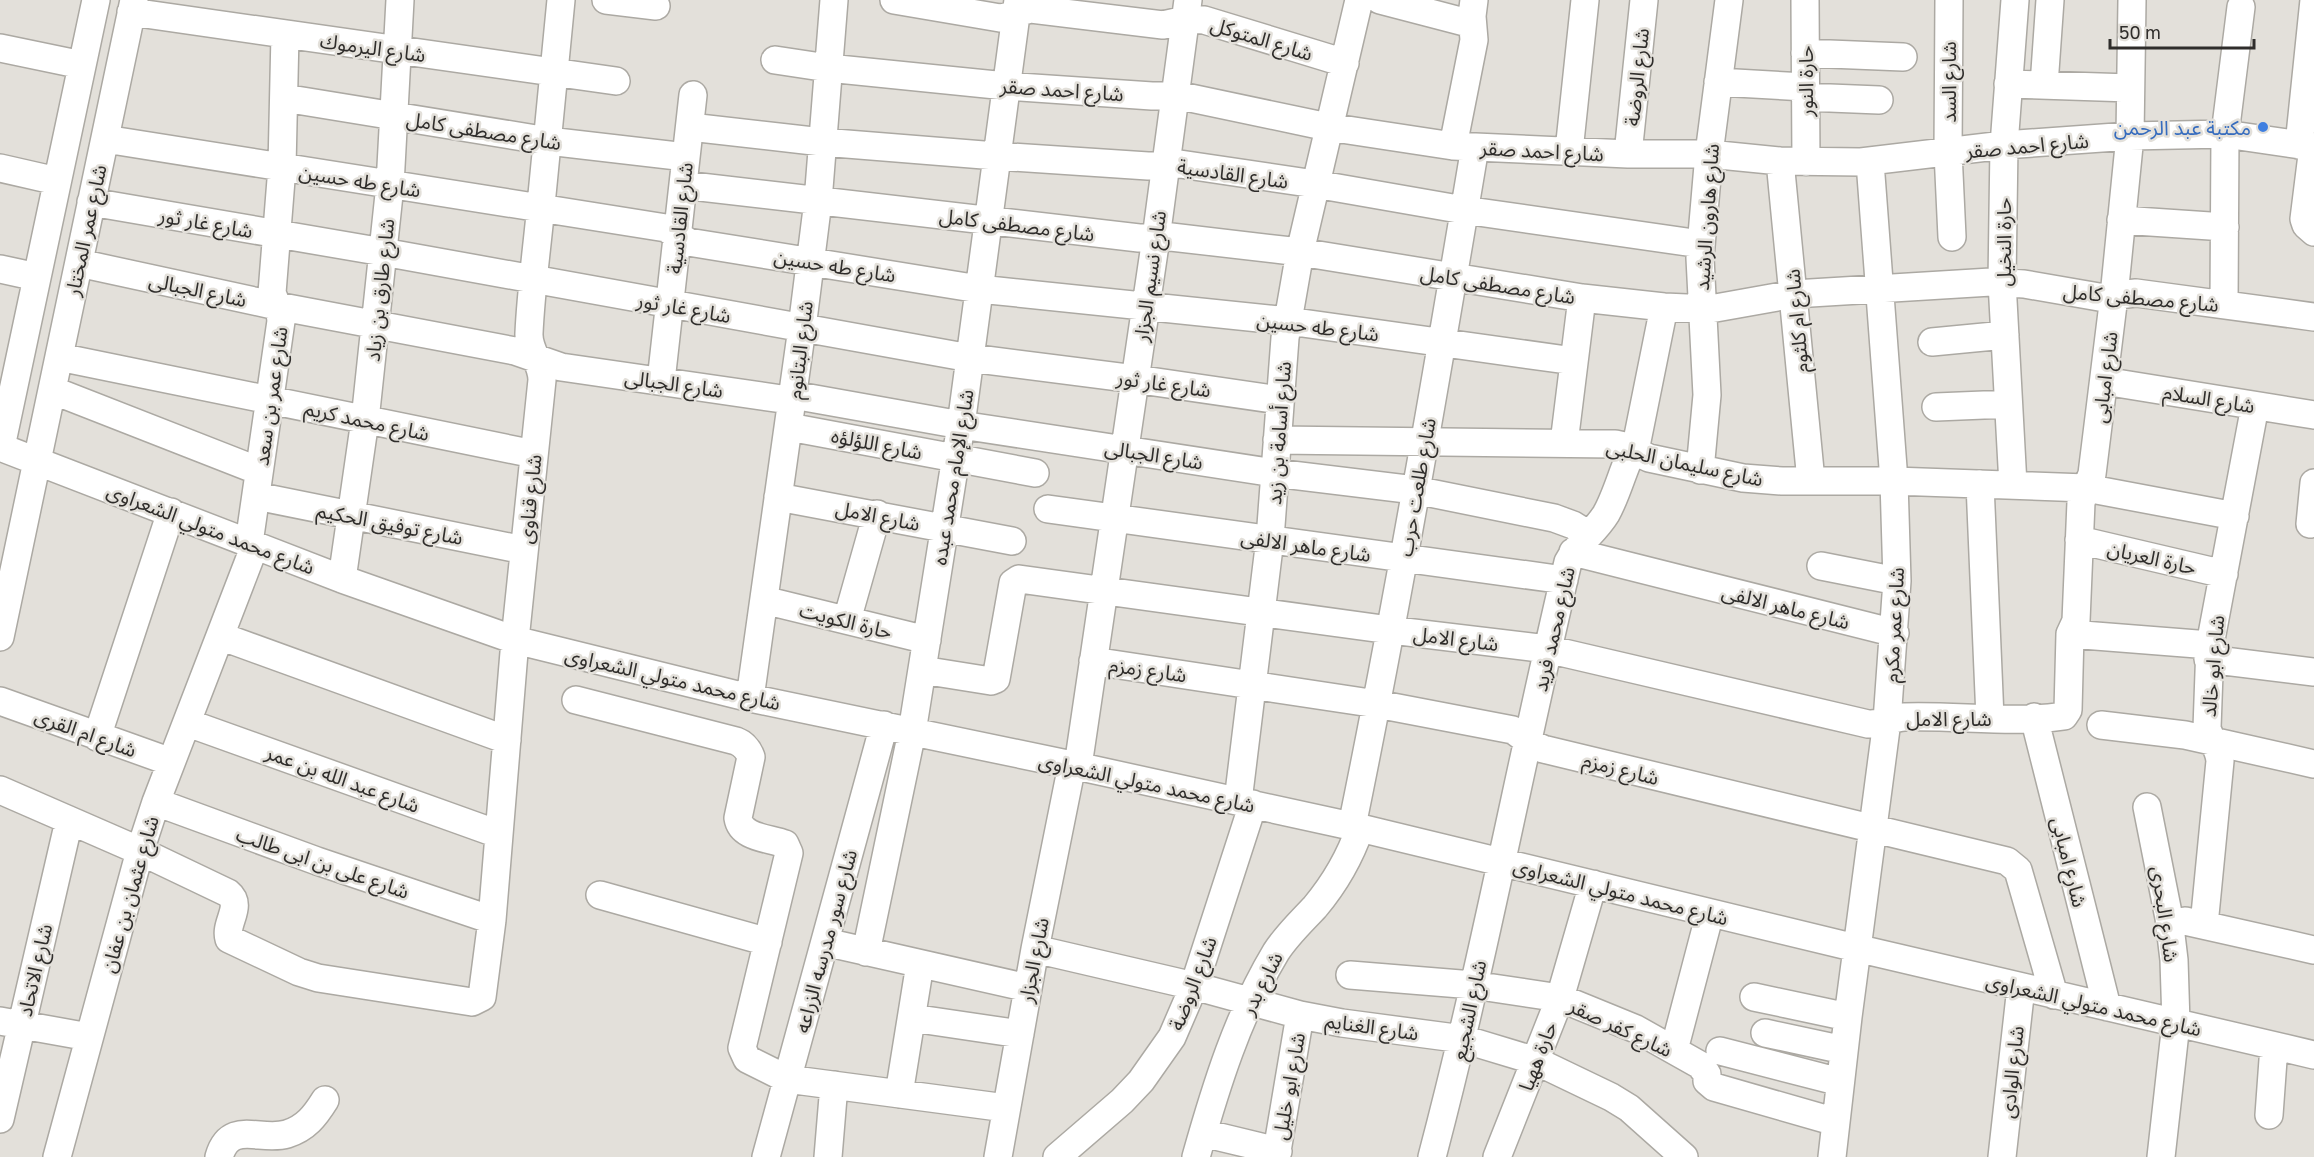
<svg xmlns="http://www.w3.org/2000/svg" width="2314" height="1157" font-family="'Golos Text','Noto Sans Arabic',sans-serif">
	<rect width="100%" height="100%" fill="#e3e0da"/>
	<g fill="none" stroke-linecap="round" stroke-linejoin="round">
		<g stroke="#aca9a3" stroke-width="30">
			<path id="minor" d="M 606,0 L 656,6
				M 894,0 L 1000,18 C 1012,17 1020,11 1031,9 L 1163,25 L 1190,19 L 1204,20 L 1345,63
				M 1380,0 L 1472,24
				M 1805,0 L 1806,162
				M 1949,0 L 1948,152 L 1952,237
				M 131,12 L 616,81
				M 0,48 L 82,65
				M 1805,53 L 1903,57
				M 775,60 L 828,68 L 1006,86 L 1152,96 L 1181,96 L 1328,127 L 1453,146 L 1628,154 L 1709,154 L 1780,161 L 1861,162 L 2004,145 L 2130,136 L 2225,134 L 2314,147
				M 1718,82 L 1805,87
				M 2008,84 L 2130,88
				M 2044,85 L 2050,0
				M 1805,97 L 1879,100
				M 284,98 L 548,141 L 686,157
				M 690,127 L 822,142 L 996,156 L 1148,166 L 1180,164 L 1315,184 L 1464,210 L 1701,244
				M 105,139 L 666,228 L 688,242 L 979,289 L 1288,321 L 1574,361
				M 2299,145 L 2314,0
				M 1453,146 L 1474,40 L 1472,16 L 1474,0
				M 2313,147 L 2304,219 L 2306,225 L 2314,232
				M 1569,151 L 1585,0
				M 1628,154 L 1644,0
				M 1780,161 L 1811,481
				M 0,168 L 57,181
				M 683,185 L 1139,238 L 1171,237 L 1300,252 L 1582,298 L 1664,307 L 1710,309 L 1794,294 L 1991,282 L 2024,284 L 2099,297 L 2136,293 L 2314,317
				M 91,202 L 383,252 L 970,358 L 1135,379 L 1279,400
				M 2121,220 L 2225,227
				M 79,263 L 277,306 L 515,351 L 561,367 L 782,399 L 804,397 L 961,425 L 1275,473 L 1415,490 L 1554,518 L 1573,525 L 1589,535
				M 0,269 L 37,277
				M 2224,304 L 2225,134 L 2241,7
				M 1932,342 L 2005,335
				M 59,357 L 534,454
				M 661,381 L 693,95
				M 2104,381 L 2314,415
				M 52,390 L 259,471
				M 1936,407 L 2008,404
				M 789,427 L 1035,473
				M 1277,440 L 1615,444 L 1624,446 L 1649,458 L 1743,478 L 1782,481 L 1894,481 L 2086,488 L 2235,516
				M 1564,443 L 1582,298
				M 0,447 L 342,579 L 515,640 L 750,698 L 1072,765 L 1360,828 L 1856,948 L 2314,1055
				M 1,447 L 96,0
				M 1700,470 L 1707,395 L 1700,258 L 1709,154 L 1729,0
				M 1980,484 L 1990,718
				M 2013,485 L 2002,282 L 2004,145 L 2015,0
				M 256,496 L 524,550
				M 778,497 L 1012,541
				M 1048,509 L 1564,580
				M 2310,524 L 2314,483
				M 2079,540 L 2224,574
				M 249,543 L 281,321 L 280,313 L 272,293 L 282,167 L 285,34
				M 1573,552 L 1895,633
				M 1821,566 L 1897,581
				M 342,579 L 365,420 L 390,185 L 400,0
				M 764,600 L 927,640
				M 847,620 L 877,514
				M 2070,634 L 2210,645
				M 220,636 L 507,740
				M 0,637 L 134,0
				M 2208,659 L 2314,672
				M 1093,661 L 1377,704 L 1513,730 L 1532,744 L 1543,749 L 2007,861 L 2018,870 L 2054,995
				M 922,670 L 991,681 L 996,679 L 1013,583 L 1019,579 L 1390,630 L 1547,649 L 1868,724 C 1881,725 1892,718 1904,717 C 1956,715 2013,724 2064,716 L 2068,710 L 2070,634 L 2076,621 L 2081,502 L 2092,474 L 2114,296 L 2130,136 L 2132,0
				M 750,698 L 802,328 L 818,201 L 834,0
				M 576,700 L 736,741 C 744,744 748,749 751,757 L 738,818 C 741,838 769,838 785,844 L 789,853 L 742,1048 L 747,1059 L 787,1079 L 1006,1108
				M 0,701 L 171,762
				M 2034,717 L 2107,1007
				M 188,723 L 498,834
				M 2101,725 L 2185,735 L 2314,764
				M 97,737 L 171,512
				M 1078,766 L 1156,238 L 1188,0
				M 0,790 L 140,851 L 228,893 C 244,906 224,923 229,939 L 299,972 L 318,978 L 472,1002 L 482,997 L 492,920 L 515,640 L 542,380 C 542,362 528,351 529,333 C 531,290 537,248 541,205 C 548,137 554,68 561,0
				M 1238,801 L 1270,539 L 1285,338 L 1300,252 L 1359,0
				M 156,802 L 317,861 L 492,920
				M 2147,807 L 2169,918 L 2174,960 L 2176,1023 L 2161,1157
				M 1352,826 C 1398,601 1437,374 1475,147
				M 600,895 L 768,942
				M 2185,921 L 2314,950
				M 2204,925 L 2220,761 C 2219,747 2210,740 2207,728 L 2210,645 L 2255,406
				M 825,942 L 1028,988
				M 1035,949 L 1194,986 L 1300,1015 L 1342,1023 L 1463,1039 L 1536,1061 L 1611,1097 L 1629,1108 L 1684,1157
				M 866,952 L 912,732 L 961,425 L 1018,0
				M 1350,975 L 1473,985 L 1560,998 L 1636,1029 L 1700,1065 L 1707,1074 L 1707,1081 L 1714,1087 L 1836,1122
				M 1754,997 L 1848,1017
				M 912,1018 L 1020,1034
				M 0,1021 L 89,1037
				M 1765,1033 L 1844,1050
				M 1674,1050 L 1710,913
				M 1720,1051 L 1840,1082
				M 899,1094 L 920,964
				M 2269,1115 L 2274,1046
				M 0,1119 L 69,821
				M 1203,1133 L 1278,1151
				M 57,1157 L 140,851 L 156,802 L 255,545
				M 219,1157 C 230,1119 260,1142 287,1134 C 306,1128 315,1116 325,1100
				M 766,1157 L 884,725
				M 828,1157 L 834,1085
				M 998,1157 L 1035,949 L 1072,765
				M 1057,1157 L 1122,1101 L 1141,1081 L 1172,1037 L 1194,986 L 1253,804
				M 1196,1157 C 1216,1086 1238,1015 1276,952 C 1287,935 1301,922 1315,907 C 1335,883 1350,857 1360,828
				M 1276,1157 L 1300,1015
				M 1432,1157 C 1484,960 1521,760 1568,562 C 1578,543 1595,532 1606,514 C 1618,493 1624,464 1637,441 L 1664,307
				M 1497,1157 L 1560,998 L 1593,884
				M 1832,1157 L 1848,1017 L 1887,721 L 1897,581 L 1894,481 L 1870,162
				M 2002,1157 L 2021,987"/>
		</g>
		<use href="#minor" stroke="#fff" stroke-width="27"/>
	</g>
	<circle fill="#3f7fe0" stroke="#e3e0da" stroke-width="2" cx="2263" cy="127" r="6"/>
	<g text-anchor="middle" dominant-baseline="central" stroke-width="5" stroke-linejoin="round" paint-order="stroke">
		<g font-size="20" fill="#2f2d2b" stroke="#e3e0da">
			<text transform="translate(1262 38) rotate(17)">شارع المتوكل</text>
			<text transform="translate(373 47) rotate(8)">شارع اليرموك</text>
			<text transform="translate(1636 77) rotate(-84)">شارع الروضة</text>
			<text transform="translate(1805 81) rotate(-90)">حارة النور</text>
			<text transform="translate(1948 82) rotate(-90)">شارع السد</text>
			<text transform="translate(1062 89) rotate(4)">شارع احمد صقر</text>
			<text transform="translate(484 130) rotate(9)">شارع مصطفى كامل</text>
			<text transform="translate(2027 145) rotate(-5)">شارع احمد صقر</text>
			<text transform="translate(1542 150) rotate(3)">شارع احمد صقر</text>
			<text transform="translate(1233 173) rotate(8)">شارع القادسية</text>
			<text transform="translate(360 180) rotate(9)">شارع طه حسين</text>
			<text transform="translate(1706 217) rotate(-86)">شارع هارون الرشيد</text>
			<text transform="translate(679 218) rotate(-84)">شارع القادسية</text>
			<text transform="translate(206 222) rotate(10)">شارع غار ثور</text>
			<text transform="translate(1017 224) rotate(7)">شارع مصطفى كامل</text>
			<text transform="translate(85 230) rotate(-78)">شارع عمر المختار</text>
			<text transform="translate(2003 242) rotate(-90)">حارة النخيل</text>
			<text transform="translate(835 265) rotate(9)">شارع طه حسين</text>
			<text transform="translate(1149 276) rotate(-82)">شارع نسيم الجزار</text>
			<text transform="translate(1498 284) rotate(9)">شارع مصطفى كامل</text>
			<text transform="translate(198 289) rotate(12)">شارع الجبالى</text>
			<text transform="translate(379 290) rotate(-84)">شارع طارق بن زياد</text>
			<text transform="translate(2141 297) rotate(5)">شارع مصطفى كامل</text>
			<text transform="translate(684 307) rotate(10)">شارع غار ثور</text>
			<text transform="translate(1796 321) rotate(-95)">شارع ام كلثوم</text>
			<text transform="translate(1318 326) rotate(7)">شارع طه حسين</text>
			<text transform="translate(799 350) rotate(-83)">شارع البتانوم</text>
			<text transform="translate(2104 377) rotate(-83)">شارع امبابى</text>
			<text transform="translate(674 383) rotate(8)">شارع الجبالى</text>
			<text transform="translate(1164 383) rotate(8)">شارع غار ثور</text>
			<text transform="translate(270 396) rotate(-82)">شارع عمر بن سعد</text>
			<text transform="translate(2209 398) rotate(9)">شارع السلام</text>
			<text transform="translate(367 420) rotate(12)">شارع محمد كريم</text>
			<text transform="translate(1278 433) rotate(-86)">شارع أسامة بن زيد</text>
			<text transform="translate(877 443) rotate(11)">شارع اللؤلؤه</text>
			<text transform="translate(1154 454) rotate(9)">شارع الجبالى</text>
			<text transform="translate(1685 462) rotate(12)">شارع سليمان الحلبى</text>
			<text transform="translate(952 477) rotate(-81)">شارع الإمام محمد عبده</text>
			<text transform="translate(1416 487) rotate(-80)">شارع طلعت حرب</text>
			<text transform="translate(529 499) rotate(-84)">شارع قناوى</text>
			<text transform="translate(878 515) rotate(11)">شارع الامل</text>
			<text transform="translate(390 523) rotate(11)">شارع توفيق الحكيم</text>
			<text transform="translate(211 528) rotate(21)">شارع محمد متولي الشعراوى</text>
			<text transform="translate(1306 545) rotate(8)">شارع ماهر الالفى</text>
			<text transform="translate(2152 557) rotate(13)">حارة العريان</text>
			<text transform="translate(1786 606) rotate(14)">شارع ماهر الالفى</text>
			<text transform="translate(846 620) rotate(14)">حارة الكويت</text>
			<text transform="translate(1893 625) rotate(-87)">شارع عمر مكرم</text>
			<text transform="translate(1553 629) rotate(-77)">شارع محمد فريد</text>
			<text transform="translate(1456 638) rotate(7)">شارع الامل</text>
			<text transform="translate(2212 666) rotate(-85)">شارع ابو خالد</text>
			<text transform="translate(1148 669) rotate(8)">شارع زمزم</text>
			<text transform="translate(673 678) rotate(13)">شارع محمد متولي الشعراوى</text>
			<text x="1949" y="718">شارع الامل</text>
			<text transform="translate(86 732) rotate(20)">شارع ام القرى</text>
			<text transform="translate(1621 768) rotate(14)">شارع زمزم</text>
			<text transform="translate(343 778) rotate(20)">شارع عبد الله بن عمر</text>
			<text transform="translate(1147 782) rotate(12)">شارع محمد متولي الشعراوى</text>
			<text transform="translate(323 862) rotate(19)">شارع على بن ابى طالب</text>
			<text transform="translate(2070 862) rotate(76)">شارع امبابى</text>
			<text transform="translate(1621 891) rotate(14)">شارع محمد متولي الشعراوى</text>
			<text transform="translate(129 894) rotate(-74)">شارع عثمان بن عفان</text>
			<text transform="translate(2166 914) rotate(82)">شارع البحرى</text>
			<text transform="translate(825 941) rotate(-75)">شارع سور مدرسه الزراعه</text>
			<text transform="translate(1033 960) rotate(-79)">شارع الجزار</text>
			<text transform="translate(34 970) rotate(-77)">شارع الاتحاد</text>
			<text transform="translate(1192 983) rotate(-69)">شارع الروضة</text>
			<text transform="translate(1261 983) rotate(-63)">شارع بدر</text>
			<text transform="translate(2094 1004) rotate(13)">شارع محمد متولي الشعراوى</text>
			<text transform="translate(1468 1010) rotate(-78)">شارع الشجيع</text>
			<text transform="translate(1372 1026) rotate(8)">شارع الغنايم</text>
			<text transform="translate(1621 1027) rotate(25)">شارع كفر صقر</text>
			<text transform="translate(1537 1056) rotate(-69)">حارة ههيا</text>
			<text transform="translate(2011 1072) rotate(-84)">شارع الوادى</text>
			<text transform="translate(1288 1086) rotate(-80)">شارع ابو خليل</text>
		</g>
		<g font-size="20" fill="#366cbe" stroke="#e3e0da" text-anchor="end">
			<text x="2251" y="127">مكتبة عبد الرحمن</text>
		</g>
	</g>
	<path d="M2110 39v9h144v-9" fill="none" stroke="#2f2d2b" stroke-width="3"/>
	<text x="2119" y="39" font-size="18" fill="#2f2d2b" stroke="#e3e0da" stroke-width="4.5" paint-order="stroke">50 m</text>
</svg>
